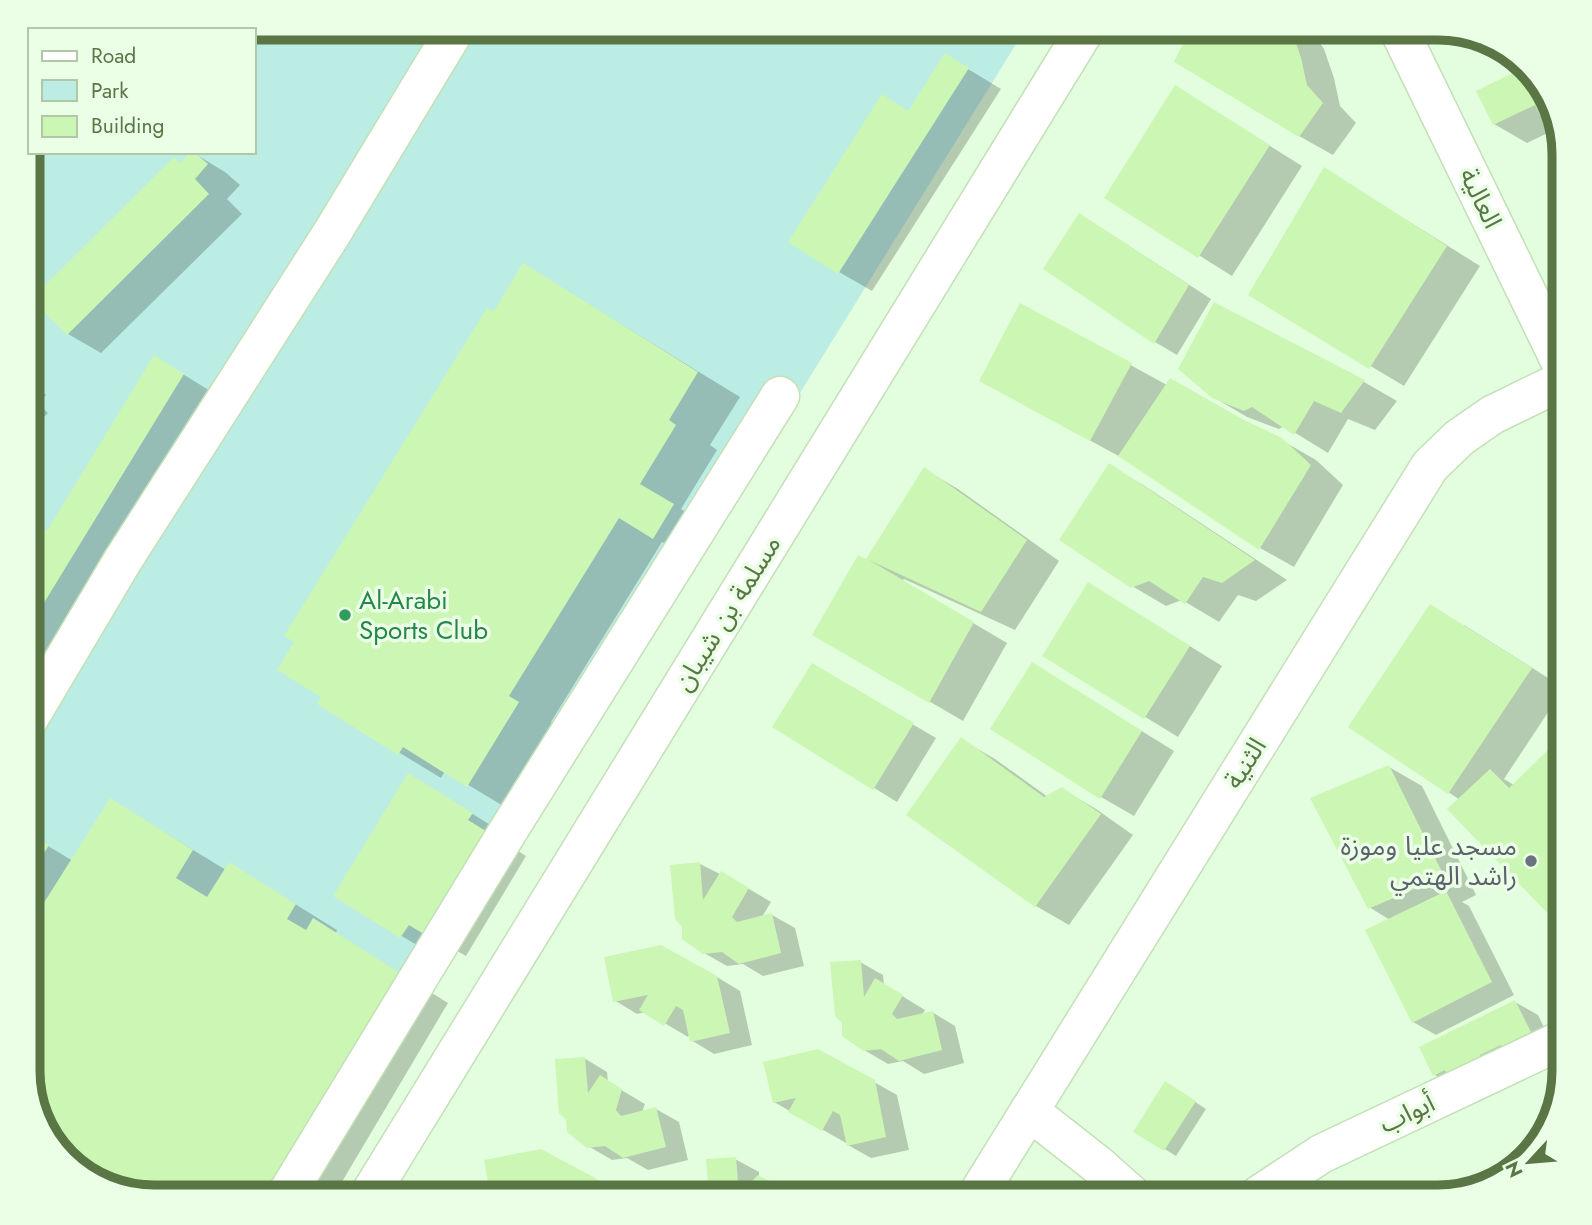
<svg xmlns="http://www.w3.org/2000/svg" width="1592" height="1225" font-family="Jost,'Noto Sans Arabic',sans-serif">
	<rect width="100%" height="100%" fill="#e3fede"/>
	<path fill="#bbede4" d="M 155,28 L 1026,28 L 302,1197 L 28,1078 L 28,146 L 30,141 L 30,152 L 254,152 L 254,30 L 150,30 Z"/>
	<path fill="#0003" d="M 1192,28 L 1310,28 L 1324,49 L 1334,78 L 1340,106 L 1356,123 L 1333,155 L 1299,136 Z
		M 1477,42 L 1515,54 L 1518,59 L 1512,62 Z
		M 945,55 L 1001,89 L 872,291 L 839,272 L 909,112 Z
		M 1526,68 L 1551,99 L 1563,150 L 1557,147 L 1550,132 L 1527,143 L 1494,124 Z
		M 1176,87 L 1302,166 L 1232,276 L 1106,197 Z
		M 192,152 L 225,172 L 240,185 L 227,199 L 242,214 L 101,353 L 68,334 L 174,159 L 182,164 Z
		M 1325,169 L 1480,266 L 1404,386 L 1250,294 Z
		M 1103,229 L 1211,299 L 1177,355 L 1155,342 Z
		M 524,265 L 740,397 L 710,445 L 717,450 L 681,509 L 715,530 L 696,562 L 662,542 L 551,722 L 560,728 L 510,810 L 445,771 L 441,778 L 319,704 L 494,313 Z
		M 1215,304 L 1364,382 L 1397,401 L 1375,430 L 1348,419 L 1328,453 L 1284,426 L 1279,429 L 1247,417 L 1213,397 Z
		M 1021,305 L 1167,385 L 1281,440 L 1316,460 L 1343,485 L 1294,567 L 1260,548 L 1124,459 L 1014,399 Z
		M 155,357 L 225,400 L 28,722 L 28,521 L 48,532 Z
		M 28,380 L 46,395 L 38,404 L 48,413 L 28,433 Z
		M 1110,466 L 1143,485 L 1287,580 L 1256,601 L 1238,595 L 1219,622 L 1182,600 L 1166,606 L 1132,586 Z
		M 924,469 L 958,489 L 1059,561 L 1015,630 L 904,579 L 902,581 L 1007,643 L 963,721 L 814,634 L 866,561 Z
		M 1122,604 L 1222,666 L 1178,737 L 1044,655 Z
		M 1464,625 L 1564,688 L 1504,779 L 1514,785 L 1558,742 L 1564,746 L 1564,924 L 1556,920 L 1450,809 L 1460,800 L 1351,726 Z
		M 813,666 L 936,738 L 897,802 L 775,727 Z
		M 1066,684 L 1174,751 L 1134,816 L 1101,797 Z
		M 962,740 L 995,759 L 1048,797 L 1062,789 L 1096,809 L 1133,835 L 1069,925 L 1036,906 Z
		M 1389,767 L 1422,786 L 1476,895 L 1462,902 L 1469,906 L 1514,995 L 1436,1035 L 1413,1022 L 1390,920 L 1369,907 Z
		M 442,795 L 505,834 L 501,840 L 526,856 L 466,956 L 443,943 L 435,956 L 335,896 Z
		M 111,800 L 226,870 L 271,889 L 337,930 L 336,933 L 448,1003 L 333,1197 L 154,1197 L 28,1078 L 28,834 L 73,861 Z
		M 700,864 L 744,886 L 771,902 L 762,917 L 772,915 L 795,928 L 804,966 L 763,976 L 743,964 L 727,966 L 704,953 Z
		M 860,962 L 883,975 L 884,985 L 925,1010 L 922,1015 L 932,1012 L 955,1026 L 964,1063 L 924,1074 L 903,1061 L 888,1064 L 864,1050 Z
		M 717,977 L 740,991 L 752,1045 L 714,1054 L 691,1040 L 690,1034 L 688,1037 L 646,1012 L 637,1014 L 614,1000 Z
		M 1515,1002 L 1538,1015 L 1561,1062 L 1534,1075 L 1513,1063 L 1502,1068 L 1510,1086 L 1479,1102 L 1435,1075 Z
		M 584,1058 L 607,1072 L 608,1082 L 645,1104 L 642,1112 L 656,1109 L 679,1122 L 688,1160 L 648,1170 L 627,1158 L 612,1160 L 588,1146 Z
		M 874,1082 L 897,1095 L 909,1150 L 871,1158 L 848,1145 L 847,1140 L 846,1143 L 774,1102 Z
		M 1177,1090 L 1206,1109 L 1176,1156 L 1136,1131 Z
		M 735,1159 L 759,1172 L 759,1177 L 795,1197 L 711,1197 Z
		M 597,1181 L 621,1197 L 493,1197 Z"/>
	<path fill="#ccf6b3" d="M 1190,28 L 1291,28 L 1301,58 L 1307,85 L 1323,103 L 1299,137 L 1174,62 Z
		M 945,53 L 969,68 L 838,274 L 788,242 L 882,94 L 908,111 Z
		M 1525,67 L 1551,99 L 1562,145 L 1556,148 L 1535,105 L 1493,125 L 1476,91 Z
		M 1175,85 L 1270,145 L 1198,258 L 1104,198 Z
		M 190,152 L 194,152 L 208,164 L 195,179 L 209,194 L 67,335 L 31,299 L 174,157 L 180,163 Z
		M 1324,167 L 1447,246 L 1369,369 L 1248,295 Z
		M 1079,213 L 1189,285 L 1154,344 L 1043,269 Z
		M 523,263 L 698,372 L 669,420 L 676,425 L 640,484 L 674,504 L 653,539 L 619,518 L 509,696 L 519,702 L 467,787 L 403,747 L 398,755 L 317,704 L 321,697 L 277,670 L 294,642 L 284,636 L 487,308 L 494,311 Z
		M 1214,302 L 1365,380 L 1341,413 L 1314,401 L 1294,435 L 1252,407 L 1244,411 L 1212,398 L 1178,369 Z
		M 1020,303 L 1132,363 L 1090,441 L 979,381 Z
		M 154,355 L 184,374 L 28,629 L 28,519 L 47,531 Z
		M 1170,378 L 1244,420 L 1282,438 L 1311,465 L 1259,550 L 1118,456 Z
		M 1109,463 L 1255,560 L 1222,583 L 1203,577 L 1185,604 L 1149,581 L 1131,588 L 1059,540 Z
		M 924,467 L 1027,540 L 981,612 L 869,560 L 974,622 L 929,703 L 812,635 L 858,555 L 866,559 Z
		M 1088,582 L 1190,646 L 1144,719 L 1042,656 Z
		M 1430,604 L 1532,668 L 1448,794 L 1348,727 Z
		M 1032,662 L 1142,731 L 1100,799 L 990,729 Z
		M 812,663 L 914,723 L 873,790 L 772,727 Z
		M 961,737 L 1044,797 L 1062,787 L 1101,814 L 1035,907 L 906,815 Z
		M 1558,740 L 1564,746 L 1564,913 L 1555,921 L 1447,809 L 1490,769 L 1509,788 Z
		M 1389,765 L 1444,876 L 1368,909 L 1310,798 Z
		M 408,773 L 473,813 L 468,820 L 494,836 L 432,939 L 409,925 L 400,938 L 333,896 Z
		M 110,798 L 193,850 L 176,878 L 207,897 L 229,862 L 296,904 L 287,919 L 306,930 L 313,918 L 407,977 L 276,1197 L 154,1197 L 77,1171 L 41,1127 L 28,1078 L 28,928 Z
		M 28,832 L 49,845 L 28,879 Z
		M 700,862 L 703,900 L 721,871 L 749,888 L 732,917 L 737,922 L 772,913 L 781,953 L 739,964 L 722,952 L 703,954 L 682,939 L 682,927 L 675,919 L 670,865 Z
		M 1446,891 L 1492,982 L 1412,1023 L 1365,930 Z
		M 661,945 L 717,976 L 730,1033 L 690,1042 L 683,1010 L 676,1006 L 664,1026 L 639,1010 L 648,995 L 613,1002 L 604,957 Z
		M 861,960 L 864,997 L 875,978 L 903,995 L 892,1014 L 897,1019 L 933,1011 L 942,1050 L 899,1061 L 881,1049 L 863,1051 L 842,1036 L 842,1023 L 835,1016 L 830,962 Z
		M 1515,1000 L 1539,1048 L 1510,1063 L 1501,1045 L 1480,1055 L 1488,1073 L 1454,1090 L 1445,1070 L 1433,1076 L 1419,1047 Z
		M 818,1049 L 875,1080 L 886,1137 L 847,1146 L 840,1115 L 833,1111 L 822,1131 L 788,1112 L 796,1098 L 773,1103 L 763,1062 Z
		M 585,1057 L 588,1093 L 600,1075 L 622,1089 L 616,1110 L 621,1116 L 656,1107 L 666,1147 L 623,1158 L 605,1146 L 587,1148 L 567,1132 L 566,1120 L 559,1113 L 555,1059 Z
		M 1165,1081 L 1196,1101 L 1164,1151 L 1133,1132 Z
		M 541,1149 L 597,1179 L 601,1197 L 491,1197 L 484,1160 Z
		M 736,1157 L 739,1194 L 758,1175 L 782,1188 L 776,1197 L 709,1197 L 706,1159 Z"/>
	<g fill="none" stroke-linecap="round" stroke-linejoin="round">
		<g stroke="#c3e0b6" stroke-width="41">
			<path id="minor" d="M 1398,28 L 1564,369
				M 28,720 L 123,560 L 332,233 L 456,28
				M 1029,1111 L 1098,1165 L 1134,1197
				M 285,1197 L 508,831 L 780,396
				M 368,1197 L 1086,28
				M 976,1197 L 1430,466 L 1459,438 L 1492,415 L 1564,380
				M 1256,1197 L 1321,1154 L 1564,1039"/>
		</g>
		<use href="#minor" stroke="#fff" stroke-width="38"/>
	</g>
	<circle fill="#2e9e5b" stroke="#eaffe6" stroke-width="2.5" cx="345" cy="615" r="7"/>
	<circle fill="#6b7280" stroke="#eaffe6" stroke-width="2.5" cx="1531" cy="861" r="7"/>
	<g text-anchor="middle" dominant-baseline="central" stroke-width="7" stroke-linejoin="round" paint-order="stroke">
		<g font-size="26" fill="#597644" stroke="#eaffe6">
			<text transform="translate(1481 198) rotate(64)">العالية</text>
			<text transform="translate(727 613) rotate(-58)">مسلمة بن شيبان</text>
			<text transform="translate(1245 763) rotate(-58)">الثنية</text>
			<text transform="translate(1407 1113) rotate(-25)">أبواب</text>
		</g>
		<g font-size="26" fill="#27864d" stroke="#eaffe6" text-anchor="start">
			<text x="359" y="600">Al-Arabi<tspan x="359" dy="30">Sports Club</tspan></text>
		</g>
		<g font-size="26" fill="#5b616d" stroke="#eaffe6" text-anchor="end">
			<text x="1517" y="846">مسجد عليا وموزة<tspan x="1517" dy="30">راشد الهتمي</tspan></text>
		</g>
	</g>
	<path d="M0 0H1592V1225H0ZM154 40H1438A114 114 0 0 1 1552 154V1071A114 114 0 0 1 1438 1185H154A114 114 0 0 1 40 1071V154A114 114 0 0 1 154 40Z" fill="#eaffe6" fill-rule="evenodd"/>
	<path fill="none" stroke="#597644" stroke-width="9" d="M154 40H1438A114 114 0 0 1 1552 154V1071A114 114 0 0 1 1438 1185H154A114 114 0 0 1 40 1071V154A114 114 0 0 1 154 40Z"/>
	<rect x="28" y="28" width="228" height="126" fill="#eaffe6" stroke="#b0c8a5" stroke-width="2"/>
	<rect x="42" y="51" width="35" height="10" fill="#ffffff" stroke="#b0c8a5" stroke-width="2"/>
	<text x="91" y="63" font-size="21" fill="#597644">Road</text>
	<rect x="42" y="80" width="35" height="21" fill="#bbede4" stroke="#b0c8a5" stroke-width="2"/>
	<text x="91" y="98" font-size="21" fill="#597644">Park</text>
	<rect x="42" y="116" width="35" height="21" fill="#ccf6b3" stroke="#b0c8a5" stroke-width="2"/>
	<text x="91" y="133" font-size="21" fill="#597644">Building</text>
	<g transform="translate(1529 1162) rotate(244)" stroke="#eaffe6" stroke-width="5" paint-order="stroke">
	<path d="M0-5L12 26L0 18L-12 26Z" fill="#597644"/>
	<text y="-10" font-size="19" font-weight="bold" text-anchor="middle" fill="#597644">N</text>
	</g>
</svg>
